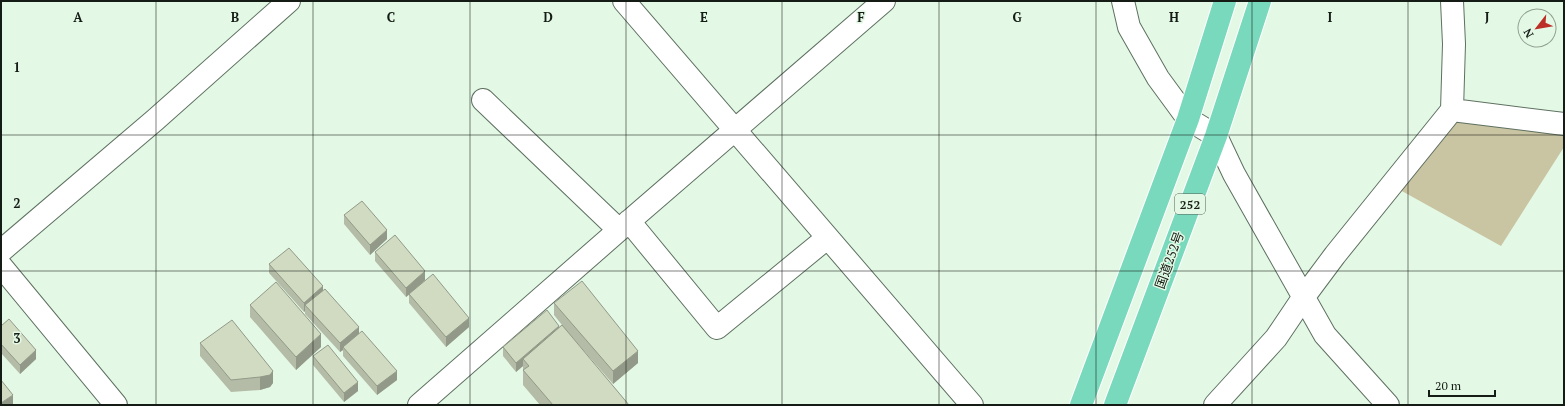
<svg xmlns="http://www.w3.org/2000/svg" width="1565" height="406" font-family="'PT Serif','Noto Sans JP',serif">
	<rect width="100%" height="100%" fill="#e3f9e5"/>
	<path fill="#c9c4a2" d="M 1452,110 L 1564,124 L 1564,147 L 1501,246 L 1391,185 Z"/>
	<g fill="none" stroke-linecap="round" stroke-linejoin="round">
		<g stroke="#5e7060" stroke-width="24">
			<path id="minor" d="M 624,1 L 972,405
				M 1123,1 L 1129,27 L 1158,78 L 1188,119 L 1216,136 L 1234,174 L 1325,335 L 1388,405
				M 483,100 L 619,230
				M 1452,110 L 1564,124
				M 629,221 L 717,328 L 827,238
				M 1,251 L 155,120 L 289,1
				M 1,266 L 116,405
				M 419,405 L 619,230 L 884,1
				M 1215,405 L 1276,338 L 1303,298 L 1335,255 L 1452,110 L 1454,44 L 1452,1"/>
		</g>
		<g stroke="#fff" stroke-width="24">
			<path id="highway" d="M 1081,405 L 1188,119 L 1225,1
				M 1115,405 L 1216,136 L 1260,1"/>
		</g>
		<use href="#minor" stroke="#fff" stroke-width="22"/>
		<use href="#highway" stroke="#79d9bc" stroke-width="22"/>
	</g>
	<path fill="#b4bca7" d="M 344,215 L 387,239 L 370,255 L 344,224 Z
		M 375,252 L 425,280 L 469,327 L 446,347 L 409,303 L 409,295 L 406,297 L 375,261 Z
		M 269,264 L 323,290 L 397,380 L 377,395 L 343,356 L 343,350 L 340,352 L 305,314 L 305,311 L 304,312 L 269,273 Z
		M 554,303 L 638,363 L 613,384 L 563,327 L 629,405 L 540,405 L 523,385 L 523,366 L 516,372 L 503,356 L 503,347 L 559,327 L 562,325 L 554,315 Z
		M 250,305 L 321,347 L 296,370 L 250,317 Z
		M 1,326 L 36,359 L 20,374 L 1,353 Z
		M 200,343 L 273,383 L 270,387 L 260,390 L 231,392 L 200,356 Z
		M 313,356 L 358,391 L 344,402 L 313,365 Z"/>
	<path fill="#929988" d="M 387,230 L 387,239 L 370,255 L 370,245 Z
		M 425,271 L 425,280 L 406,297 L 406,288 Z
		M 323,286 L 323,296 L 305,305 L 305,311 L 304,312 L 304,303 Z
		M 469,318 L 469,327 L 446,347 L 446,337 Z
		M 559,326 L 559,335 L 523,359 L 523,366 L 516,372 L 516,363 Z
		M 359,327 L 359,336 L 343,347 L 343,350 L 340,352 L 340,343 Z
		M 321,334 L 321,347 L 296,370 L 296,357 Z
		M 36,350 L 36,359 L 20,374 L 20,365 Z
		M 638,351 L 638,363 L 613,384 L 613,371 Z
		M 273,371 L 273,383 L 270,387 L 260,390 L 260,377 Z
		M 397,371 L 397,380 L 377,395 L 377,386 Z
		M 358,382 L 358,391 L 344,402 L 344,393 Z
		M 13,395 L 13,404 L 11,405 L 1,405 L 1,403 Z"/>
	<path fill="#d1dbc2" stroke="#929988" d="M 362,201 L 387,230 L 370,245 L 344,215 Z
		M 395,235 L 425,271 L 406,288 L 375,252 Z
		M 289,248 L 323,286 L 304,303 L 269,264 Z
		M 433,274 L 469,318 L 446,337 L 409,294 Z
		M 582,281 L 638,351 L 613,371 L 554,303 Z
		M 276,282 L 321,334 L 296,357 L 250,305 Z
		M 325,289 L 359,327 L 340,343 L 305,305 Z
		M 547,310 L 559,326 L 516,363 L 503,347 Z
		M 9,319 L 36,350 L 20,365 L 1,344 L 1,326 Z
		M 232,320 L 273,371 L 270,375 L 260,377 L 231,380 L 200,343 Z
		M 562,325 L 629,405 L 553,405 L 523,370 L 529,366 L 523,359 Z
		M 362,331 L 397,371 L 377,386 L 343,347 Z
		M 328,345 L 358,382 L 344,393 L 313,356 Z
		M 1,380 L 13,395 L 1,403 Z"/>
	<path fill="none" stroke="#151c16" stroke-width="1" stroke-opacity="0.55" d="M 156,1 L 156,405M 313,1 L 313,405M 470,1 L 470,405M 626,1 L 626,405M 782,1 L 782,405M 939,1 L 939,405M 1096,1 L 1096,405M 1252,1 L 1252,405M 1408,1 L 1408,405M 1,135 L 1564,135M 1,271 L 1564,271"/>
	<g text-anchor="middle" dominant-baseline="central" stroke-width="3" stroke-linejoin="round" paint-order="stroke">
		<rect fill="#e3f9e5" stroke="#535e54" stroke-width="1" x="1175" y="194" width="30" height="20" rx="3"/>
		<g font-size="12" font-weight="bold" fill="#151c16">
			<text x="1190" y="204">252</text>
		</g>
		<g font-size="13" fill="#151c16" stroke="#e3f9e5">
			<text transform="translate(1169 260) rotate(-70)">国道252号</text>
		</g>
	</g>
	<g font-size="13" text-anchor="middle" font-weight="bold" fill="#151c16" stroke="#e3f9e5" stroke-width="3" stroke-linejoin="round" paint-order="stroke">
		<text x="78" y="22">A</text>
		<text x="235" y="22">B</text>
		<text x="391" y="22">C</text>
		<text x="548" y="22">D</text>
		<text x="704" y="22">E</text>
		<text x="861" y="22">F</text>
		<text x="1017" y="22">G</text>
		<text x="1174" y="22">H</text>
		<text x="1330" y="22">I</text>
		<text x="1487" y="22">J</text>
		<text x="17" y="72">1</text>
		<text x="17" y="208">2</text>
		<text x="17" y="343">3</text>
	</g>
	<rect width="1565" height="406" fill="none" stroke="#151c16" stroke-width="4"/>
	<g transform="translate(1537 28) rotate(239)"><circle r="19" fill="#e3f9e5" stroke="#91a192"/>
	<path d="M0-3L7 15L0 10L-7 15Z" fill="#bc2e26"/>
	<text y="-6" font-size="11" font-weight="bold" text-anchor="middle" fill="#151c16">N</text>
	</g>
	<path d="M1429 390v6h66v-6" fill="none" stroke="#151c16" stroke-width="2"/>
	<text x="1435" y="390" font-size="12" fill="#151c16" stroke="#e3f9e5" stroke-width="3" paint-order="stroke">20 m</text>
</svg>
